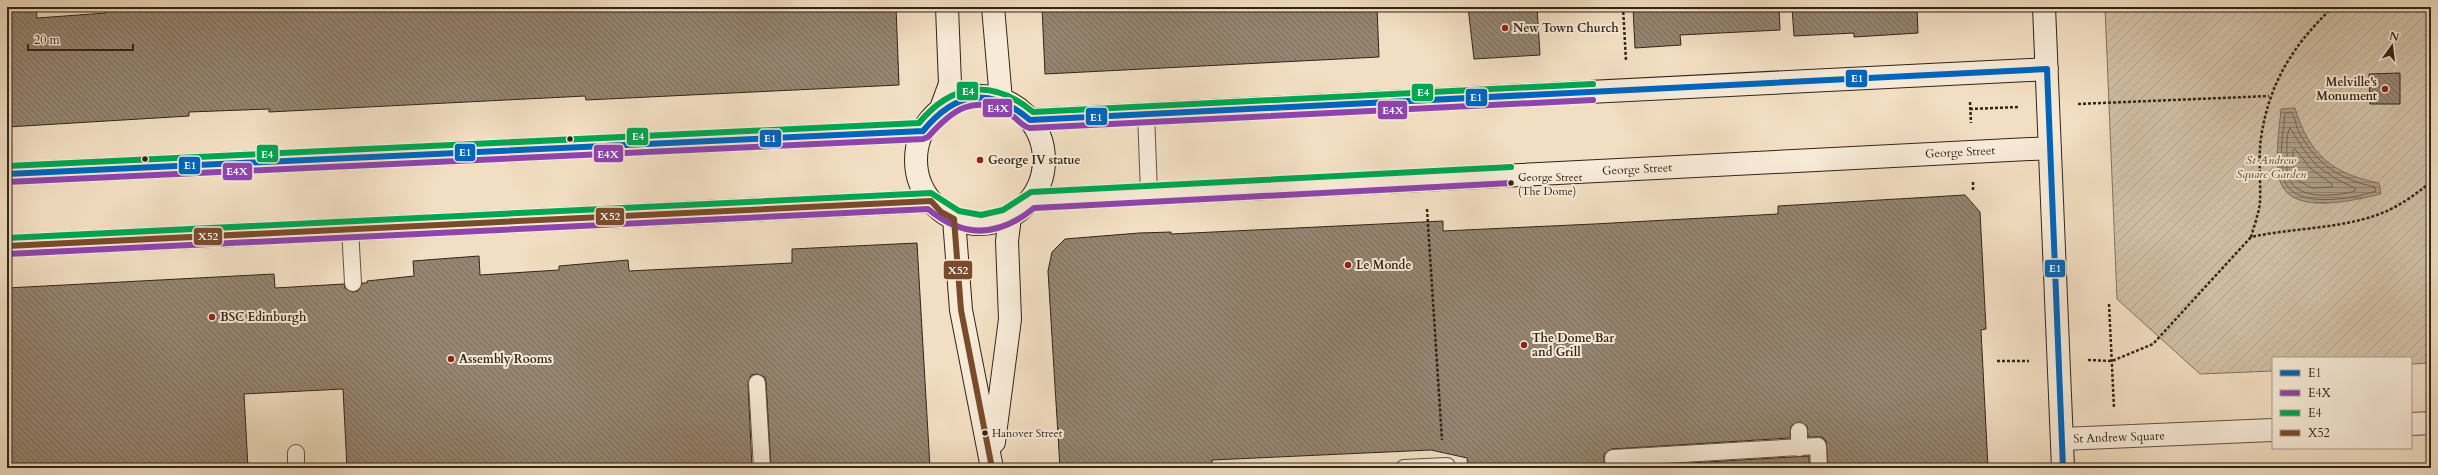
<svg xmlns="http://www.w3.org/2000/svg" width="2438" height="475" font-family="Cardo,serif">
	<defs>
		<pattern id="garden-furrows" width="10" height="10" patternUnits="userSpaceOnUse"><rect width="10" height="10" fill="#d1bfa5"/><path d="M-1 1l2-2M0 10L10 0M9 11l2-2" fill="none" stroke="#b4a48d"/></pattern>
		<pattern id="water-rules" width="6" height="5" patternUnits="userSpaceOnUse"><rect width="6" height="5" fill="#b09f89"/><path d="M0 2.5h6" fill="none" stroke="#90816f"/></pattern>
		<pattern id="building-back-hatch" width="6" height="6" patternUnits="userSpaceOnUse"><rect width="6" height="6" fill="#958571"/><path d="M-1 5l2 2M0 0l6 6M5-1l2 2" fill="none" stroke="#7a6d5c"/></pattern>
	</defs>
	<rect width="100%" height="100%" fill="#f2dec2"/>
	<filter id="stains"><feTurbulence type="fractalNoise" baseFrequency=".005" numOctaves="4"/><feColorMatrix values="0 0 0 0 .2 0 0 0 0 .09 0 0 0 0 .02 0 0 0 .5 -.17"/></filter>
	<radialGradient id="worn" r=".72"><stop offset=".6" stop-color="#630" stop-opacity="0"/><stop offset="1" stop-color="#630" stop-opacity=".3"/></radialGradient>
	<path fill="url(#garden-furrows)" stroke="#81725f" d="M 2105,7 L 2431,7 L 2431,363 L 2411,364 L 2411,358 L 2273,358 L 2273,371 L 2200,374 L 2117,299 Z"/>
	<path fill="url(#water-rules)" stroke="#7d6e5c" d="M 2295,108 C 2309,154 2332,174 2379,183 L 2381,194 C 2354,200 2287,218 2279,177 C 2275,155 2279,131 2281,109 Z"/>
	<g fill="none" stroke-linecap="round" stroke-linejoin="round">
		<path stroke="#706251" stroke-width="1" d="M 2291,112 C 2296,117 2295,126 2299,132 C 2316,164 2341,180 2375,187 L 2376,191 C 2352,199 2290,211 2283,176 C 2279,156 2283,134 2285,114 Z
			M 2290,128 L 2304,150 L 2316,165 L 2336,179 L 2355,188 L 2355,191 C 2339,196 2301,200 2291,182 C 2286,174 2287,164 2287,155 C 2287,148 2286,133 2290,128 Z
			M 2295,149 L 2311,169 L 2332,184 L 2332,187 L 2312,188 L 2297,180 L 2294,174 L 2293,151 Z"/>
	</g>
	<path fill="url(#building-back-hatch)" stroke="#312519" d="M 7,7 L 36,7 L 37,18 L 106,13 L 105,7 L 896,7 L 899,85 L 586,100 L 585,96 L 269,112 L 269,109 L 189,112 L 189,116 L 7,127 Z
		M 1042,7 L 1377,7 L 1379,57 L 1045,74 Z
		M 1468,7 L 1537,7 L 1540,55 L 1474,59 Z
		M 1633,7 L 1779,7 L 1780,30 L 1680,35 L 1681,45 L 1635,48 Z
		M 1792,7 L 1917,7 L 1918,33 L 1854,37 L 1854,33 L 1794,36 Z
		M 2400,73 L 2400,104 L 2370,104 L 2369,74 Z
		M 1965,195 L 1980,212 L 1986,329 L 1981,330 L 1988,468 L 1828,468 L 1826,441 L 1822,437 L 1808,437 L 1807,426 L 1799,422 L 1791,426 L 1790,438 L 1612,449 L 1604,454 L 1604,468 L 1468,468 L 1467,458 L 1431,450 L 1212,460 L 1212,468 L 1060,468 L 1048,271 L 1052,252 L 1065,239 L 1139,233 L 1171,232 L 1171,234 L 1443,221 L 1443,231 L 1594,224 L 1778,214 L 1778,206 Z
		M 917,243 L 930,468 L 771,468 L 766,382 L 765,377 L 757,374 L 751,375 L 748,384 L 752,468 L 347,468 L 343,389 L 244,394 L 248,468 L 7,468 L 7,288 L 274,274 L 275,288 L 344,284 L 345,288 L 353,292 L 358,291 L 362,283 L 367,283 L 367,281 L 414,276 L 413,261 L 479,256 L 480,275 L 559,270 L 559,266 L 628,260 L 629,271 L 792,263 L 792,249 Z
		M 1809,456 L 1809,468 L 1623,468 L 1623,467 Z"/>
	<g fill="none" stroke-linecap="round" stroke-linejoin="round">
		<g stroke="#615343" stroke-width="18">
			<path id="lane" d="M 1146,113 L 1149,193
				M 350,228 L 353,283
				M 757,383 L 762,468
				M 1799,431 L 1799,448
				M 296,453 L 296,465
				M 1404,468 L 1447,466 L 1447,468
				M 1614,468 L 1613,458 L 1818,446 L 1819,468"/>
		</g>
		<g stroke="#615343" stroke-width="24">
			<path id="street" d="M 2411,424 L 2431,423
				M 2062,439 L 2273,430"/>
		</g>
		<g stroke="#312519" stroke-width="24">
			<path id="secondary" d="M 993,7 L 1001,100
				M 2044,7 L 2063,468
				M916 160a64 64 0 1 1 128 0a64 64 0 1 1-128 0Z
				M 940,111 L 950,84 L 947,7
				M 1030,120 L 2047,69
				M 7,174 L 923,131
				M 1031,200 L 2050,148
				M 954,219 L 961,310 L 992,468
				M 7,246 L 931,201
				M 994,442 L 1010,319 L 1007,241 L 1010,217"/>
		</g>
		<path stroke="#312519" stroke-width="2.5" stroke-dasharray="3 2" stroke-linecap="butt" d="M 1623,7 L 1626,61
			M 2333,7 C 2293,45 2269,83 2261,138 C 2258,159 2261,181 2260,202 C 2259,213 2254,226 2251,237 C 2292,228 2337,229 2377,215 C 2397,208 2415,195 2431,182
			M 1970,102 L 1971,123
			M 2078,104 L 2269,96
			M 1970,109 L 2019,107
			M 1973,182 L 1973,190
			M 1427,209 L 1442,440
			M 2109,304 L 2114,408
			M 2088,360 L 2112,361 L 2153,344 L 2251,237
			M 1997,361 L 2029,361"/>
		<use href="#lane" stroke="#f7ead7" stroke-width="16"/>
		<use href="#street" stroke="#f7ead7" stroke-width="22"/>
		<use href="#secondary" stroke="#f7ead7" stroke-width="22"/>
		<g stroke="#f7ead7" stroke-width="9">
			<path id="bus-1" d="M 2047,69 L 2063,468
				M 923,131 C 956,91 990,86 1030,120 L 2047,69
				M 7,174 L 923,131"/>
		</g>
		<g stroke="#f7ead7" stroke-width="9">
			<path id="bus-2" d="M 7,182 L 923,139 L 928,137 C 952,110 974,93 1010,114 C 1017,118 1022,127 1030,128 L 1593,100
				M 7,254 L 928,209 C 964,239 999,237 1034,208 L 1511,183"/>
		</g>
		<g stroke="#f7ead7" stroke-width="9">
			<path id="bus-3" d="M 7,166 L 919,123 C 952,83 992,78 1033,112 L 1593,84
				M 7,238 L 931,193 L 959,211 L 981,215 L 1003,210 L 1031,192 L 1511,167"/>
		</g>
		<g stroke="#f7ead7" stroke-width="9">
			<path id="bus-4" d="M 7,246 L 931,201 L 941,212 L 954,219 L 961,310 L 992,468"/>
		</g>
		<use href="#bus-1" stroke="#0065bd" stroke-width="6"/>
		<use href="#bus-2" stroke="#8e44ad" stroke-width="6"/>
		<use href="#bus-3" stroke="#00a651" stroke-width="6"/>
		<use href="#bus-4" stroke="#7a4b2a" stroke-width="6"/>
	</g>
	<g fill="#8f2418" stroke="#f7ead7" stroke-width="1.5">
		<circle cx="1505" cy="28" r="4"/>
		<circle cx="2385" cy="89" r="4"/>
		<circle cx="980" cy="160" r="4"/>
		<circle cx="1348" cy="265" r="4"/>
		<circle cx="212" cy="317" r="4"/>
		<circle cx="1524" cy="345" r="4"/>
		<circle cx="451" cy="359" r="4"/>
	</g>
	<g fill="#312519" stroke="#f7ead7" stroke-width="1.5">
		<circle cx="570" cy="139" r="3.5"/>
		<circle cx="145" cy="159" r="3.5"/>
		<circle cx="1511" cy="183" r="3.5"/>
		<circle cx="985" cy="433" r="3.5"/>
	</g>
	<g text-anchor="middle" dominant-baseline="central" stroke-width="4" stroke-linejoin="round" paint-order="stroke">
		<g font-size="11" fill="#312519" stroke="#f7ead7" text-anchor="start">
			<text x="1518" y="177">George Street<tspan x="1518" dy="14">(The Dome)</tspan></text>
			<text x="992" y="433">Hanover Street</text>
		</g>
		<g font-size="12" font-weight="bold" fill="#312519" stroke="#f7ead7" text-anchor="start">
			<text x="1513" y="28">New Town Church</text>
			<text x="2377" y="82" text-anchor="end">Melville's<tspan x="2377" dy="14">Monument</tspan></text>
			<text x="988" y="160">George IV statue</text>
			<text x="1356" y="265">Le Monde</text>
			<text x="220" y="317">BSC Edinburgh</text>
			<text x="1532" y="338">The Dome Bar<tspan x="1532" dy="14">and Grill</tspan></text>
			<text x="459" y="359">Assembly Rooms</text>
		</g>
		<g font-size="12" fill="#312519" stroke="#f7ead7">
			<text transform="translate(1960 152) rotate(-3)">George Street</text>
			<text transform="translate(1637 169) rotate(-3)">George Street</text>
			<text transform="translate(2119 437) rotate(-2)">St Andrew Square</text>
		</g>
		<g font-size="12" font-style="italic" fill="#594c3c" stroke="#f7ead7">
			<text x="2271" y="160">St Andrew<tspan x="2271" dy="14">Square Garden</tspan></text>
		</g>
	</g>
	<g stroke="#f7ead7" stroke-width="1.5">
		<rect x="1845" y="69" width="23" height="19" rx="4" fill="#0065bd"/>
		<rect x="956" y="81" width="23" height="20" rx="4" fill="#00a651"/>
		<rect x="1411" y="83" width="23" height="19" rx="4" fill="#00a651"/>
		<rect x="1465" y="88" width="23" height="19" rx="4" fill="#0065bd"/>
		<rect x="982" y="98" width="31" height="20" rx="4" fill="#8e44ad"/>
		<rect x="1377" y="100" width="31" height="20" rx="4" fill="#8e44ad"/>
		<rect x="1085" y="107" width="23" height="19" rx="4" fill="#0065bd"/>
		<rect x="626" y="127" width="23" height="19" rx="4" fill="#00a651"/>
		<rect x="759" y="129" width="23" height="19" rx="4" fill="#0065bd"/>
		<rect x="454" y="143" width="22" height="19" rx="4" fill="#0065bd"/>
		<rect x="256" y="144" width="23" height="19" rx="4" fill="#00a651"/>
		<rect x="593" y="144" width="31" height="19" rx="4" fill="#8e44ad"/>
		<rect x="178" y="156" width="23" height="19" rx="4" fill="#0065bd"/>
		<rect x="222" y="162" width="31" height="19" rx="4" fill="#8e44ad"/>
		<rect x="595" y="207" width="30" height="19" rx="4" fill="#7a4b2a"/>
		<rect x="193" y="227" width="30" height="19" rx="4" fill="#7a4b2a"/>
		<rect x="2044" y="259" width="22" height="19" rx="4" fill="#0065bd"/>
		<rect x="943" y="260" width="30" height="20" rx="4" fill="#7a4b2a"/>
	</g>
	<g font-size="11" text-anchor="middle" font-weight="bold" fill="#fff">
		<text x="1857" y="82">E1</text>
		<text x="968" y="95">E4</text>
		<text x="1423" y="96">E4</text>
		<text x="1476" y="101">E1</text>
		<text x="998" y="112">E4X</text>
		<text x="1393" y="114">E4X</text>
		<text x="1096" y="121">E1</text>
		<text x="638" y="140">E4</text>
		<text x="770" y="142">E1</text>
		<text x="465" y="156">E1</text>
		<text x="267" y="158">E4</text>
		<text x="608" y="158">E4X</text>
		<text x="190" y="169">E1</text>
		<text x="237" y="175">E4X</text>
		<text x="610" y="220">X52</text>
		<text x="208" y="240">X52</text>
		<text x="2055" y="272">E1</text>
		<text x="958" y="274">X52</text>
	</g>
	<rect width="2438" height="475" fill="none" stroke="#f2dec2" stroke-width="24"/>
	<rect x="8" y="8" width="2422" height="459" fill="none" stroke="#312519" stroke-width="2"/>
	<rect x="12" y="12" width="2414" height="451" fill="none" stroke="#312519"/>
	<rect x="2272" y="357" width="140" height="92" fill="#f7ead7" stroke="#a89b8b"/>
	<rect x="2280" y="370" width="20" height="6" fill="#0065bd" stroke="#a89b8b"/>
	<text x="2308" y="377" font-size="12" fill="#312519">E1</text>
	<rect x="2280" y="390" width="20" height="6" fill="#8e44ad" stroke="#a89b8b"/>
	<text x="2308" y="397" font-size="12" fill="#312519">E4X</text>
	<rect x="2280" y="410" width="20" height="6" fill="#00a651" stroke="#a89b8b"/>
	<text x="2308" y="417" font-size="12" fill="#312519">E4</text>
	<rect x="2280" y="430" width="20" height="6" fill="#7a4b2a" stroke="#a89b8b"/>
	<text x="2308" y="437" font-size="12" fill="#312519">X52</text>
	<g transform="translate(2392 46) rotate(14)" stroke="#f7ead7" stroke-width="3" paint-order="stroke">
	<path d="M0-3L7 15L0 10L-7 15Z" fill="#312519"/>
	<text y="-6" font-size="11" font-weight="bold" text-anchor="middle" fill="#312519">N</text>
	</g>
	<path d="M28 44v6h105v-6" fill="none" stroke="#312519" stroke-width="2"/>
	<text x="34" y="44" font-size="12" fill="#312519" stroke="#f7ead7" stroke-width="3" paint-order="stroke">20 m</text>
	<rect width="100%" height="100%" filter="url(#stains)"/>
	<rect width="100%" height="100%" fill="url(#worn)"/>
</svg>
